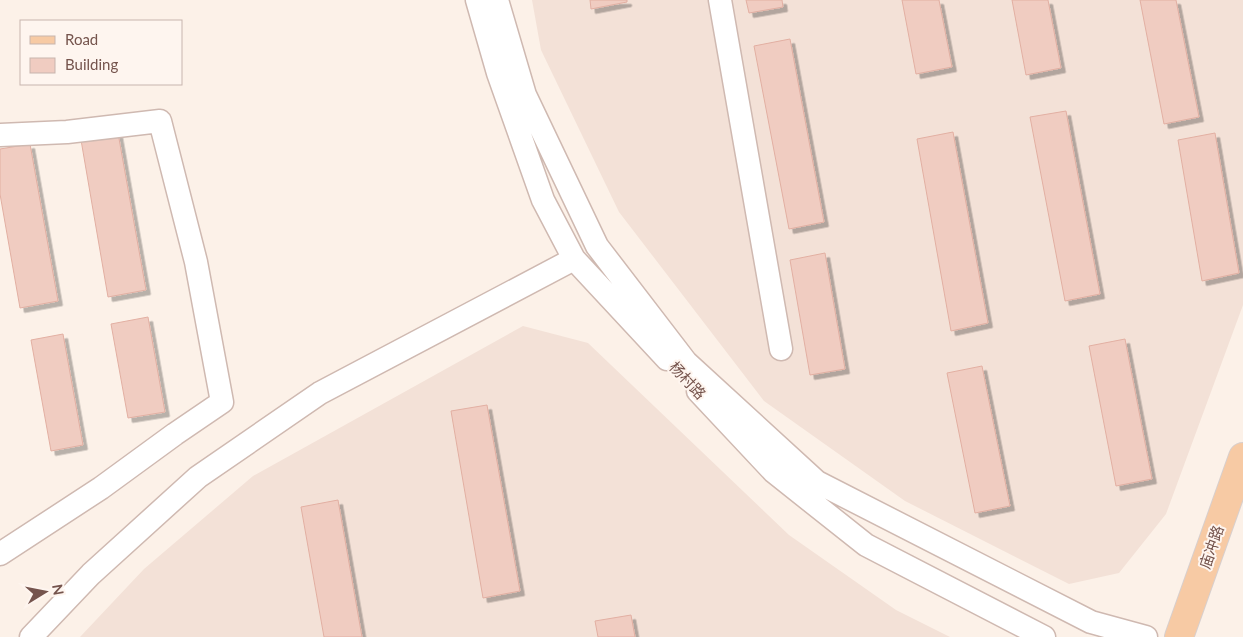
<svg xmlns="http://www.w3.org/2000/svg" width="1243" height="637" font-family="Lato,'Noto Sans SC',sans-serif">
	<defs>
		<filter id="shadow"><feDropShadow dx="4.5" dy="4.5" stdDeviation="0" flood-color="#0004"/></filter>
	</defs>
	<rect width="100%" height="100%" fill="#fcf1e8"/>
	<path fill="#f3e1d7" d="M 532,0 L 1243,0 L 1243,305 L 1166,514 L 1119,573 L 1069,584 L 905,501 L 764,401 L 619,212 L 541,50 Z
		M 523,326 L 588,343 L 789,535 L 896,610 L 950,637 L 80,637 L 144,569 L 253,476 Z"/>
	<path fill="#f0ccc1" stroke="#e2afa2" filter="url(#shadow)" d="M 590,0 L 627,0 L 627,2 L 591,9 Z
		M 746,0 L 782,0 L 783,7 L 749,13 Z
		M 902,0 L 939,0 L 952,67 L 916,74 Z
		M 1012,0 L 1048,0 L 1061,68 L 1026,75 Z
		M 1140,0 L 1176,0 L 1199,117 L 1164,124 Z
		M 790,39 L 824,222 L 789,229 L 754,46 Z
		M 1066,111 L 1100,294 L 1065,301 L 1030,117 Z
		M 953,132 L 988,323 L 951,331 L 917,139 Z
		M 118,133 L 146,290 L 108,297 L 81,140 Z
		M 1215,133 L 1239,273 L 1202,281 L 1178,140 Z
		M 30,144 L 58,301 L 20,308 L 0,194 L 0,149 Z
		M 825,253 L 845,369 L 810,375 L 790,260 Z
		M 148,317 L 165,412 L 128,418 L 111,324 Z
		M 63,334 L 83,445 L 51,451 L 31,340 Z
		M 1125,339 L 1152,479 L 1116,486 L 1089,346 Z
		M 982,366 L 1010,506 L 975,513 L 947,373 Z
		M 487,405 L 520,591 L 483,598 L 451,411 Z
		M 338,500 L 362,637 L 324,637 L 301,507 Z
		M 631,615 L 635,637 L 598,637 L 595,621 Z"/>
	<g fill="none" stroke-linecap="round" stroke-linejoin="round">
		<g stroke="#cfb9b1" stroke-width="25">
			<path id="minor" d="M 477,0 L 498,73 L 543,200 L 574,259 L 667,359
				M 497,0 L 525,95 L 597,246 L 686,362 L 817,482 L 1091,622 L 1146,637
				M 720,0 L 781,349
				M 0,135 L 67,132 L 160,121 L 196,262 L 222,402 L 175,434 L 101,488 L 0,554
				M 698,391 L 774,472 L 866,545 L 1044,637
				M 31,637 L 91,574 L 198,477 L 320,393 L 574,259"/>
		</g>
		<g stroke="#d8cfcd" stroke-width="30">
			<path id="major" d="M 1179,637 L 1243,457"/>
		</g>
		<use href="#minor" stroke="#fff" stroke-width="22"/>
		<use href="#major" stroke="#f7caa4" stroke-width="28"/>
	</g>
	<g text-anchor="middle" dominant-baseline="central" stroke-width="4" stroke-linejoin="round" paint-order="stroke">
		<g font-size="15" fill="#75544d" stroke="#fef5ef">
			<text transform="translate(688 380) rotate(47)">杨村路</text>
			<text transform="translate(1211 547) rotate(-71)">庙冲路</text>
		</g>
	</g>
	<rect x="20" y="20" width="162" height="65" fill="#fef5ef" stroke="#c7b5ae"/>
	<rect x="30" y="36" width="25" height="8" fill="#f7caa4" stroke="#c7b5ae"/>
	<text x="65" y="45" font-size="15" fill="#75544d">Road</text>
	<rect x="30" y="58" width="25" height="15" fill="#f0ccc1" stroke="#c7b5ae"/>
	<text x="65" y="70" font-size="15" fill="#75544d">Building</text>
	<g transform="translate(45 592) rotate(80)" stroke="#fef5ef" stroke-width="4" paint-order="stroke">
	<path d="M0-4L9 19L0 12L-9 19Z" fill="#75544d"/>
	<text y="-8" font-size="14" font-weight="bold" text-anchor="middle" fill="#75544d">N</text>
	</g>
</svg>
